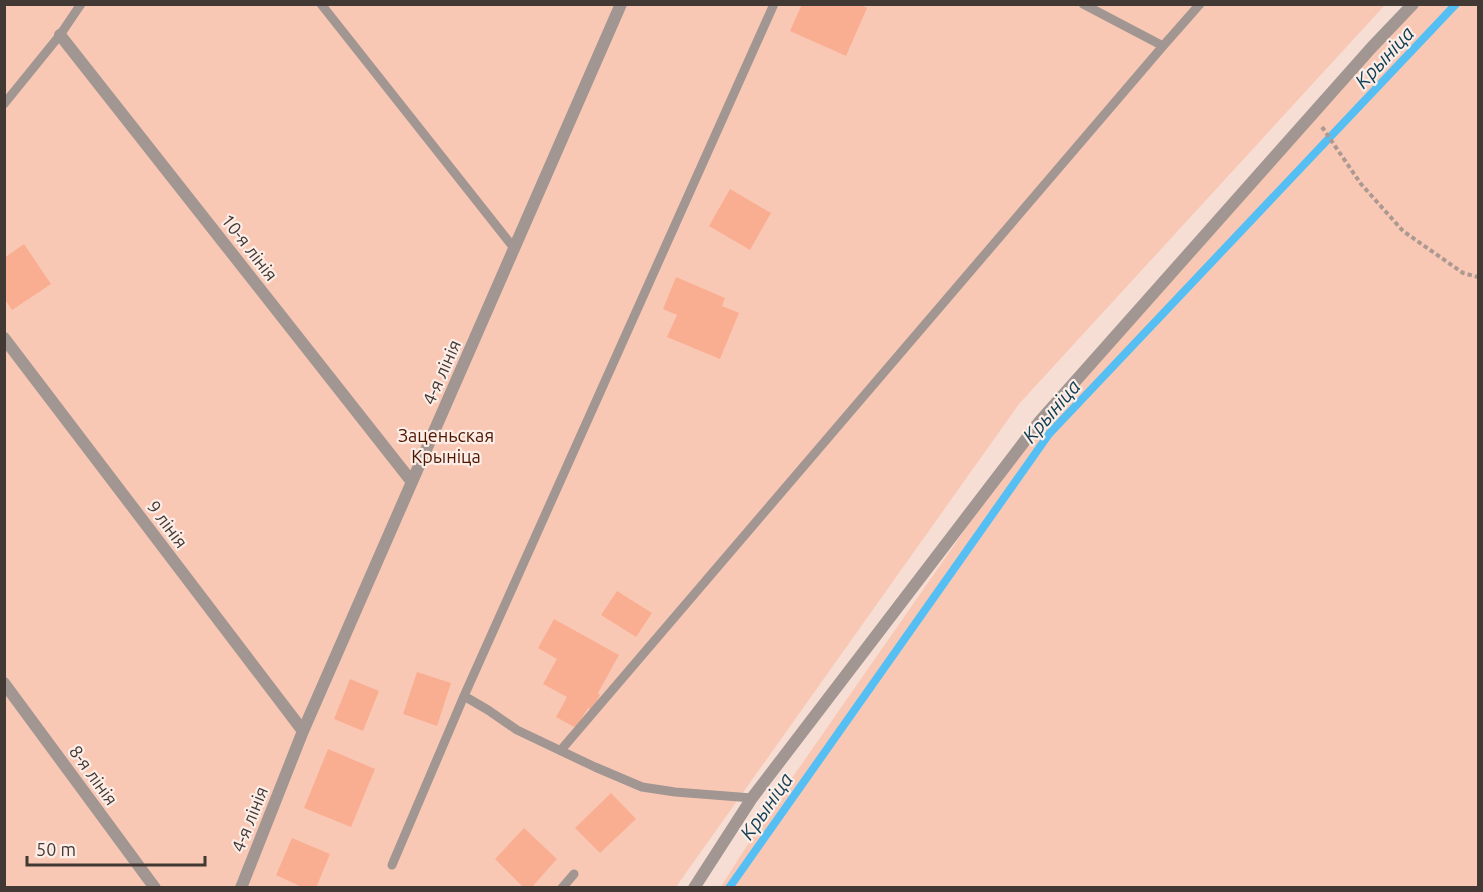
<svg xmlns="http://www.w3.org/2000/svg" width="1483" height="892" font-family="Ubuntu,sans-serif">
	<rect width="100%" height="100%" fill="#f7ded4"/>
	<path fill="#f9c8b5" d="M 5,5 L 1385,5 L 1019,404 L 676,887 L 5,888 Z
		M 1418,5 L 1478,5 L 1478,887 L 720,888 L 769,811 L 1037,426 Z"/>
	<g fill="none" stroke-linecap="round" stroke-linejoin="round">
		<path stroke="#55bff3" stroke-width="8" d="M 729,888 L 1049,434 L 1456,4"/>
	</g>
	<path fill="#faae91" d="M 802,4 L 859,4 L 867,8 L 846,56 L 790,31 Z
		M 730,189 L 771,213 L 750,250 L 709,226 Z
		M 24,244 L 51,284 L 12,310 L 4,298 L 4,258 Z
		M 676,277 L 725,298 L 722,306 L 739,313 L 720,359 L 667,337 L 677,315 L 663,309 Z
		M 617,591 L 652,613 L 636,637 L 601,615 Z
		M 554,619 L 619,655 L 598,693 L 600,695 L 592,710 L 588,708 L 576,728 L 556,717 L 567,697 L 543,684 L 557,659 L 538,648 Z
		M 417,672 L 451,683 L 437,726 L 403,714 Z
		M 350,679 L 379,691 L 363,731 L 334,719 Z
		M 328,749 L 375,769 L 351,827 L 304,808 Z
		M 611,793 L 636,819 L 600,853 L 575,828 Z
		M 524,828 L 557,859 L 531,888 L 524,888 L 495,859 Z
		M 292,838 L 330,854 L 316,888 L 304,888 L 276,875 Z"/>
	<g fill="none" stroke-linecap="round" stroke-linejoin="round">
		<path stroke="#ac9991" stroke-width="4" stroke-dasharray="4.5 3" stroke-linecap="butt" d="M 1322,127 L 1361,184 L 1403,231 L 1463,273 L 1478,277"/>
		<path stroke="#a19692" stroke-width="9" d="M 321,4 L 514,248
			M 1083,4 L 1163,46
			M 4,104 L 60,35 L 81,4
			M 464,696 L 488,710 L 517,730 L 595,767 L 642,787 L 675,792 L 752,798
			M 561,750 L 1163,46 L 1200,4
			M 392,865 L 464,696 L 774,4
			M 562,888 L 574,874"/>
		<path stroke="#a19692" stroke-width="12" d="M 60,35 L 412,482
			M 4,338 L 303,731
			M 4,683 L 155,888
			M 241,888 L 303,731 L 621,4
			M 694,888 L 752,798 L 1040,421 L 1372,47 L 1413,4"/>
	</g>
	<g text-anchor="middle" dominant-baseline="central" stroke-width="4.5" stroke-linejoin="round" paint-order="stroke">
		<g font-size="18" fill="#423834" stroke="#fdede7">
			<text transform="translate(250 247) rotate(52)">10-я лінія</text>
			<text transform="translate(441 372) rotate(-66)">4-я лінія</text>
			<text transform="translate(168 524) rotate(53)">9 лінія</text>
			<text transform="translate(94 775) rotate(54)">8-я лінія</text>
			<text transform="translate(249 819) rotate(-68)">4-я лінія</text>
		</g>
		<g font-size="18" fill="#4f1700" stroke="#fdede7">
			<text x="446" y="435">Заценьская<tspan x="446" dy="21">Крыніца</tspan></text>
		</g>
		<g font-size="20" font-style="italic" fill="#124055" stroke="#fdede7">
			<text transform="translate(1384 57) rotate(-47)">Крыніца</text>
			<text transform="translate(1051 411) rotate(-49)">Крыніца</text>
			<text transform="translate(766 806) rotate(-55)">Крыніца</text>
		</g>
	</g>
	<rect width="1483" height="892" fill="none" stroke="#423834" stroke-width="12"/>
	<path d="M27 856v9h178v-9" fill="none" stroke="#423834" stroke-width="3"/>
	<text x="36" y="856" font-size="18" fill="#423834" stroke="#fdede7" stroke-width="4.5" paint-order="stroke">50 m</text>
</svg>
